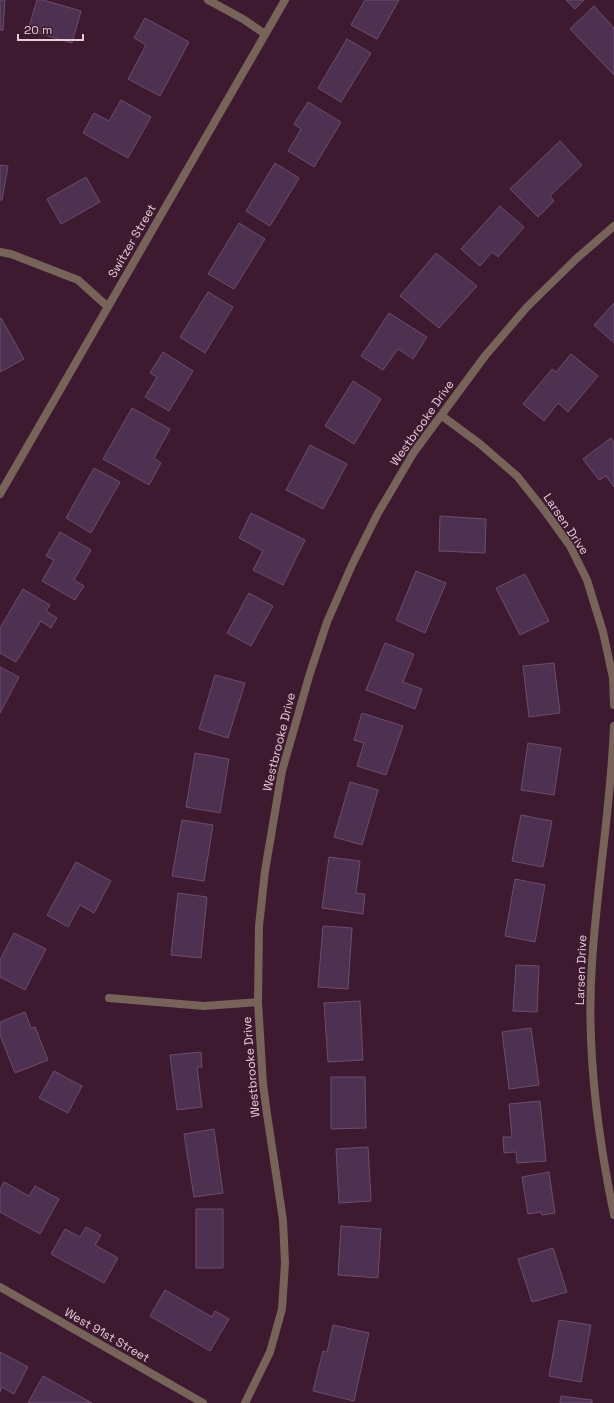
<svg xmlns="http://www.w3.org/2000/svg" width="614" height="1403" font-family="'Space Grotesk',sans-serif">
	<rect width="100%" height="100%" fill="#3e1a30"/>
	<path fill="#4e3050" stroke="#6c4d6e" d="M 0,0 L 5,0 L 3,30 L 0,30 Z
		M 37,0 L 43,0 L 81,11 L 72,43 L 28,30 Z
		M 365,0 L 399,0 L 377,39 L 351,25 Z
		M 566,0 L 584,0 L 575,9 Z
		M 594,6 L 614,28 L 614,75 L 570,29 Z
		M 145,18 L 189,42 L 160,96 L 128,79 L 146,45 L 134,38 Z
		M 347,39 L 371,53 L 341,102 L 318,88 Z
		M 121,100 L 151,117 L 128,158 L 83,133 L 94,113 L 109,121 Z
		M 308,102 L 341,122 L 314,167 L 288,151 L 301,129 L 294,124 Z
		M 560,141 L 582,165 L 550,196 L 554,201 L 538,217 L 510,189 Z
		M 275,163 L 299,178 L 270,226 L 246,211 Z
		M 0,165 L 8,166 L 2,200 L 0,200 Z
		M 86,177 L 100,202 L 61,224 L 47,199 Z
		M 500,206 L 524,227 L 498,257 L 492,252 L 480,266 L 461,249 Z
		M 239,223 L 265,239 L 234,289 L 208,274 Z
		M 436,253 L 477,286 L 439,328 L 400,296 Z
		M 208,292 L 233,307 L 205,353 L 180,337 Z
		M 614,303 L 614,343 L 594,325 Z
		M 389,313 L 427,337 L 413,359 L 398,349 L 383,370 L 361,356 Z
		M 1,318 L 24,359 L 0,372 L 0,319 Z
		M 163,352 L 193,371 L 169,411 L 145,397 L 157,377 L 150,373 Z
		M 571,354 L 598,376 L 568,412 L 558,403 L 544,421 L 523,404 L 552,369 L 556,372 Z
		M 353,381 L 381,399 L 354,444 L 325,426 Z
		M 132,408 L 170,429 L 154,458 L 161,463 L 149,485 L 103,459 Z
		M 611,438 L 614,442 L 614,487 L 606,476 L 599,480 L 583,459 Z
		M 310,445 L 347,464 L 323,509 L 286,490 Z
		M 94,468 L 120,482 L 91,533 L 66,518 Z
		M 251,513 L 305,540 L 283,585 L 253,570 L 263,551 L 239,538 Z
		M 440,516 L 486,519 L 485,553 L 439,551 Z
		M 60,532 L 91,550 L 74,580 L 84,586 L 75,600 L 42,581 L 54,560 L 46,556 Z
		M 416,571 L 446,583 L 425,633 L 396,620 Z
		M 525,574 L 549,621 L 520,635 L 496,588 Z
		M 23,589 L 50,605 L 46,611 L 57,618 L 51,628 L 41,621 L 16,662 L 0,653 L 0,628 Z
		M 249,593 L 273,606 L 251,646 L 227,633 Z
		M 385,643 L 414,654 L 403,682 L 422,689 L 415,709 L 366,690 Z
		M 554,663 L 560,713 L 529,717 L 523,666 Z
		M 0,667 L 19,677 L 0,713 Z
		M 215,675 L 245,683 L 228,738 L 199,729 Z
		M 362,713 L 403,726 L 386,775 L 357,766 L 364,743 L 354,740 Z
		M 528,743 L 561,748 L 554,795 L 521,790 Z
		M 195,753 L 229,759 L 220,813 L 186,807 Z
		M 350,782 L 378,790 L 362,845 L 334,837 Z
		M 521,815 L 552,821 L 543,867 L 512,861 Z
		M 182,820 L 213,825 L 204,881 L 172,876 Z
		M 329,857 L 360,861 L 356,893 L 365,894 L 363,914 L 322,908 Z
		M 76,862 L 111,881 L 94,913 L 80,905 L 68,927 L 47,915 Z
		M 515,879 L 545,885 L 535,942 L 505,936 Z
		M 178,893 L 207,897 L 201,958 L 171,955 Z
		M 323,926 L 352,928 L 348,989 L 318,987 Z
		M 14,933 L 46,949 L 25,990 L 0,977 L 0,960 Z
		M 516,965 L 539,966 L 537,1012 L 513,1011 Z
		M 360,1001 L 363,1060 L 328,1062 L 324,1003 Z
		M 25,1012 L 31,1028 L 35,1027 L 48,1060 L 15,1073 L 0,1035 L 0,1022 Z
		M 531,1028 L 539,1085 L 509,1089 L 502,1032 Z
		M 201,1052 L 202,1067 L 197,1067 L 202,1107 L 177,1110 L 170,1055 Z
		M 54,1071 L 82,1086 L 68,1113 L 39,1098 Z
		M 331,1077 L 365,1077 L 366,1128 L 331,1129 Z
		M 540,1101 L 546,1161 L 517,1163 L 516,1152 L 504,1153 L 503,1137 L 512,1137 L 509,1104 Z
		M 214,1129 L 223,1193 L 194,1197 L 184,1134 Z
		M 368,1147 L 371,1201 L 339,1203 L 336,1149 Z
		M 549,1172 L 555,1213 L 542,1215 L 541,1212 L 528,1214 L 522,1177 Z
		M 4,1182 L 29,1196 L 35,1186 L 59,1199 L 40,1234 L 0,1212 L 0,1190 Z
		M 196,1209 L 223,1209 L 223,1268 L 196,1268 Z
		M 341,1226 L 381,1229 L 378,1278 L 338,1275 Z
		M 86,1227 L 101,1235 L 95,1245 L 118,1258 L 104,1283 L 51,1254 L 65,1229 L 80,1237 Z
		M 553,1248 L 567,1292 L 532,1302 L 518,1259 Z
		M 165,1290 L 212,1317 L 215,1311 L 229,1319 L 210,1351 L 150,1316 Z
		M 559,1320 L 591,1325 L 581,1382 L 549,1376 Z
		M 333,1325 L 369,1333 L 354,1401 L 313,1391 L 323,1351 L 327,1352 Z
		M 0,1352 L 28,1367 L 14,1394 L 2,1387 L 0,1392 Z
		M 43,1376 L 92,1403 L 28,1403 Z
		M 561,1396 L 592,1400 L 592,1403 L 560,1403 Z"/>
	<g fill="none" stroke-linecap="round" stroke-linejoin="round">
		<path stroke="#77635a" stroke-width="8" d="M 208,0 L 243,19 L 265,34
			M 0,252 L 11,254 L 78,280 L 108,307
			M 442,416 L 480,444 L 517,476 L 544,510 L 570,546 L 587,580 L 603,632 L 613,678 L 614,705
			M 0,494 L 285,0
			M 614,726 C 611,805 597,884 592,963 C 586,1047 597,1133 614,1215
			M 109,998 L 204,1006 L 258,1002
			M 245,1403 L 270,1352 L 282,1309 L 285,1263 L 283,1220 L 267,1114 L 263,1084 L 258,1002 L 259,926 L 265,871 L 282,771 L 310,673 L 327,622 L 352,565 L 378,513 L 414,452 L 485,356 L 527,307 L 576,259 L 614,226"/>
		<path stroke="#77635a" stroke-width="8" d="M 0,1287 L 203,1403"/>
	</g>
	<g text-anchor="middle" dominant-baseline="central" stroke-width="3" stroke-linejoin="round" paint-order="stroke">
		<g font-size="12" fill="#e6cdda" stroke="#3e1a30">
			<text transform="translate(132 241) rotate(-60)">Switzer Street</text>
			<text transform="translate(422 423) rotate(-55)">Westbrooke Drive</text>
			<text transform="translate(566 524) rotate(56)">Larsen Drive</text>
			<text transform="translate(279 742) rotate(-76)">Westbrooke Drive</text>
			<text transform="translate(581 970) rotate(-88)">Larsen Drive</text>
			<text transform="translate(251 1067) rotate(-95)">Westbrooke Drive</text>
			<text transform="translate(107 1335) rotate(30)">West 91st Street</text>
		</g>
	</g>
	<path d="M18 34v6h65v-6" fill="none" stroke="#e6cdda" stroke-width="2"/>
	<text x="24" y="34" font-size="12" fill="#e6cdda" stroke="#3e1a30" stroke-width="3" paint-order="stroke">20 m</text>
</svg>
